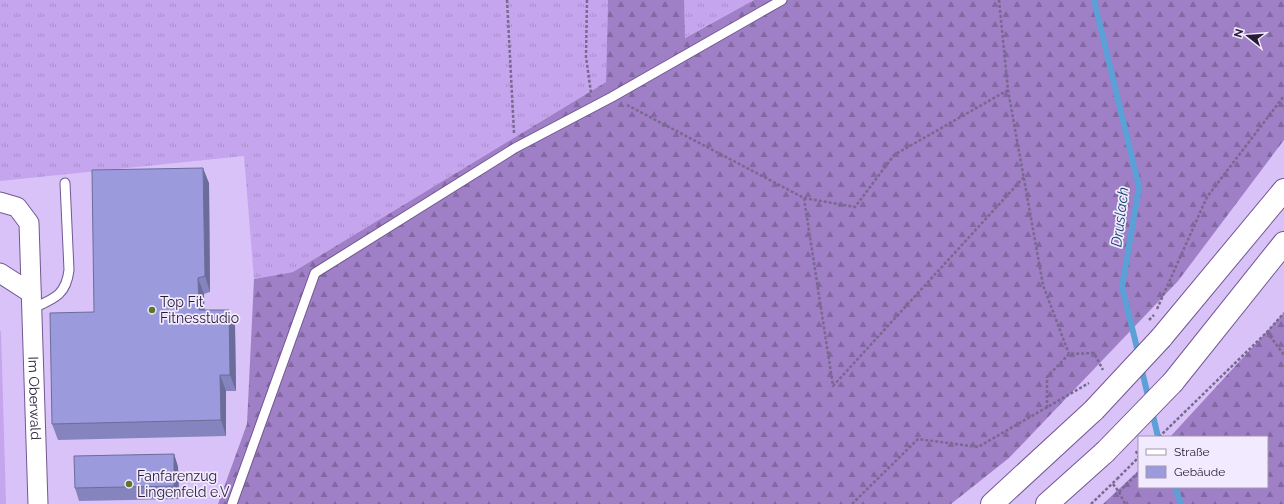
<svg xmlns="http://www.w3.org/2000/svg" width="1284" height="504" font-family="Raleway,sans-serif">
	<defs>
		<pattern id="grass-tufts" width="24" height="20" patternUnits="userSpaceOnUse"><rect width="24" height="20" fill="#c5a5ed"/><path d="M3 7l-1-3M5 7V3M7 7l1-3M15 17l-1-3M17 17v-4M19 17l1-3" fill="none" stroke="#a98dcc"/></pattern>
		<pattern id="forest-firs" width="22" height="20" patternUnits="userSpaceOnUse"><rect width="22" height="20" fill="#9f7fc6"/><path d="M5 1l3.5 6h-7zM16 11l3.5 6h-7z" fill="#8267a2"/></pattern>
	</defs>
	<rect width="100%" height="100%" fill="#d8c2f7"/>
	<path fill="url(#grass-tufts)" d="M 0,0 L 608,0 L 606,82 L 293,272 L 254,279 L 244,156 L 0,181 Z
		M 684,0 L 754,0 L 684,38 Z"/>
	<path fill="url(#forest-firs)" d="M 608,0 L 684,0 L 685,38 L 754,0 L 1284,0 L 1284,140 L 1178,281 L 1009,458 L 951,504 L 218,504 L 247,424 L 254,279 L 293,272 L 606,82 Z
		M 1284,313 L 1284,504 L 1103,504 L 1139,470 L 1139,487 L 1267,487 L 1267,437 L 1170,437 Z"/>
	<path fill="#c5a5ed" d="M 0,331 L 1,331 L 6,504 L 0,504 Z"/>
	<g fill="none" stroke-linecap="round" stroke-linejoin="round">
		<path stroke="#5ba0d7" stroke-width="6" d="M 1094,0 L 1139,187 L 1122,287 L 1139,356
			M 1141,367 L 1149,400
			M 1152,411 L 1158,437
			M 1175,487 L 1181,504"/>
		<g stroke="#735793" stroke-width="11">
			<path id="lane" d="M 31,309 C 53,299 66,296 69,270 L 65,183
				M 232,504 L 315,273 L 515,148 L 612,97 L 782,0"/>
		</g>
		<g stroke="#735793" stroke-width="21">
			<g id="street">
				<path id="s1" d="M 0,202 L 17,207 L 29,223 L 38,504"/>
				<path d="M 0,273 L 31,293"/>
			</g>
		</g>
		<g stroke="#735793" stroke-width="24">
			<path id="highway" d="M 1161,338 L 1284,190
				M 1173,382 L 1284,243
				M 992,504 L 1094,410
				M 1047,504 L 1105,452"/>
		</g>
		<path stroke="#79698f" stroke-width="2.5" stroke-dasharray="3 2" stroke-linecap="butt" d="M 507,0 L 514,133
			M 587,0 L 586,57 L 591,93
			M 999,0 L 1008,90 L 1043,285 L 1069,354
			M 627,105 L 804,198 L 855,207 L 894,155 L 1008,90
			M 804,198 L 833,386 L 1024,177
			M 1157,309 L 1207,197 L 1284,96
			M 1267,332 L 1284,355
			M 1047,408 L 1047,377 L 1069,354 L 1094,353 L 1103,370
			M 1159,437 L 1267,332 L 1284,313
			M 1136,451 L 1139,458
			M 1113,484 L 1119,492 L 1125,504
			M 1119,492 L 1139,472
			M 852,504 L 918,439 L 978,447 L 1089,383
			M 1091,504 L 1117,479"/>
		<use href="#lane" stroke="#fff" stroke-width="9"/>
		<use href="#street" stroke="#fff" stroke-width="19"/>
		<use href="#highway" stroke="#fff" stroke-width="22"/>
		<g stroke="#735793" stroke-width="24" stroke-linecap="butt">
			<path id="highway-bridge" d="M 1094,410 L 1161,338
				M 1105,452 L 1173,382"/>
		</g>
		<path stroke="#79698f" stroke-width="2.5" stroke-dasharray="3 2" stroke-linecap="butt" d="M 1149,320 L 1154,315
			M 1117,479 L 1139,457"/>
		<use href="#highway-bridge" stroke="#fff" stroke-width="22"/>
	</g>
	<path fill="#8584be" d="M 209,183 L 210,292 L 204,294 L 204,310 L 235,325 L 236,391 L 226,391 L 226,436 L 58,440 L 52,424 L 94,312 Z
		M 174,454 L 178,467 L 179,499 L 79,501 L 75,488 Z"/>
	<path fill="#6c6c9b" d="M 203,168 L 209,183 L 210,292 L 205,276 Z
		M 198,278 L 204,294 L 205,326 L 199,310 Z
		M 229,310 L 235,325 L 236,391 L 230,375 Z
		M 220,375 L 226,391 L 226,436 L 221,420 Z
		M 174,454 L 178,467 L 179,499 L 174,486 Z"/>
	<path fill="#9b9add" stroke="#6c6c9b" d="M 203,168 L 205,276 L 198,278 L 199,310 L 229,310 L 230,375 L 220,375 L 221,420 L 52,424 L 50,313 L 94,312 L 92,170 Z
		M 174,454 L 174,486 L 75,488 L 74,456 Z"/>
	<g fill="#5f7628" stroke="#f2eafe" stroke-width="1.5">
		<circle cx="152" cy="310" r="4"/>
		<circle cx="129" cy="484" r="4"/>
	</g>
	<g text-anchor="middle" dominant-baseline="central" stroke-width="3.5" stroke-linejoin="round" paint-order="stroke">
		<g font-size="14" fill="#271c34" stroke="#f2eafe" text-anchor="start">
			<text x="160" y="302">Top Fit<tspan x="160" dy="16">Fitnesstudio</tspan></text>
			<text x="137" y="476">Fanfarenzug<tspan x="137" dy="16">Lingenfeld e.V</tspan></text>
		</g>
		<g font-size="14" fill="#271c34" stroke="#f2eafe">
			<text stroke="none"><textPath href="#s1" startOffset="213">Im Oberwald</textPath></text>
		</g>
		<g font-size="15" font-style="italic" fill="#14486e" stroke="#f2eafe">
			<text transform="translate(1120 217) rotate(-83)">Druslach</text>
		</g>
	</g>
	<rect x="1138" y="436" width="130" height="52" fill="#f2eafe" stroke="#a198ad"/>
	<rect x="1146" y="449" width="20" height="6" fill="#ffffff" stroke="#a198ad"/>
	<text x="1174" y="456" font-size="12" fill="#271c34">Straße</text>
	<rect x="1146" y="466" width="20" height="12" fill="#9b9add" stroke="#a198ad"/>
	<text x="1174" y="476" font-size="12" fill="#271c34">Gebäude</text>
	<g transform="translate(1248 36) rotate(287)" stroke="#f2eafe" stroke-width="3" paint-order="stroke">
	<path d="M0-3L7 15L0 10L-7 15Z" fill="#271c34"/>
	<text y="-6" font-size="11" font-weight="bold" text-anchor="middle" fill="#271c34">N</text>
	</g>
</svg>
